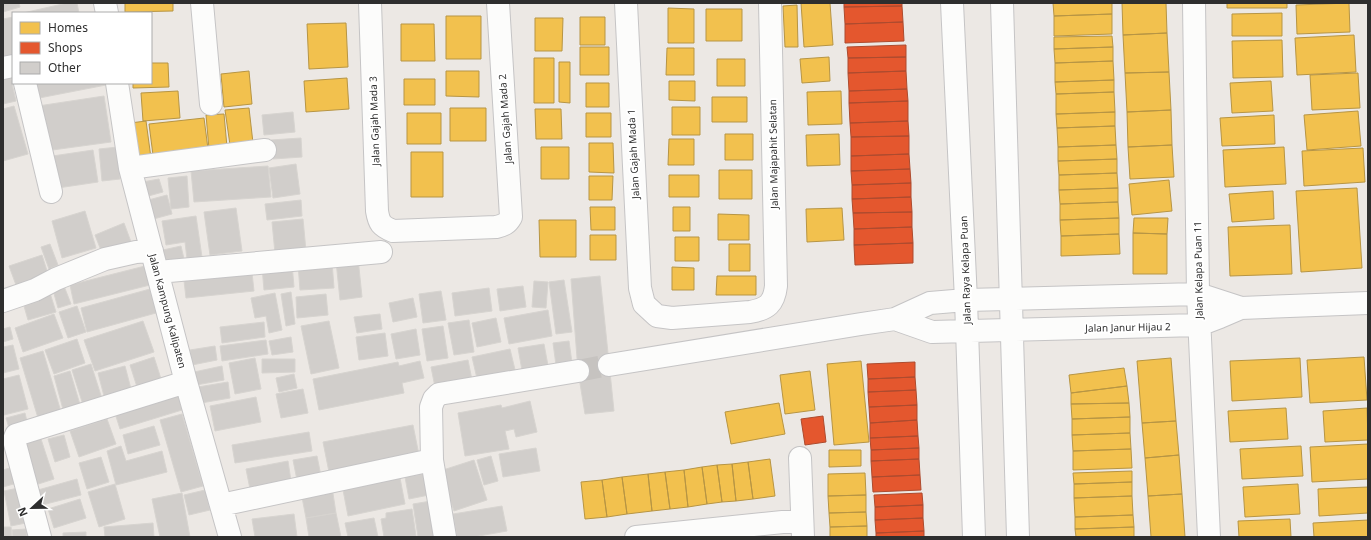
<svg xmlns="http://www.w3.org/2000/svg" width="1371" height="540" font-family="'Noto Sans',sans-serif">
	<rect width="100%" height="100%" fill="#ece8e4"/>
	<path fill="#f2c14e" stroke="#b79544" d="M 125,3 L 173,3 L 173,11 L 125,12 Z
		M 801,3 L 830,3 L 833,45 L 804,47 Z
		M 1053,3 L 1112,3 L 1112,14 L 1054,16 Z
		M 1122,3 L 1166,3 L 1167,33 L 1123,35 Z
		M 1227,3 L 1287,3 L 1287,8 L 1227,8 Z
		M 1349,3 L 1350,32 L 1297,34 L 1296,5 Z
		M 797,5 L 798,47 L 785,47 L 783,6 Z
		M 668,8 L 694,9 L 694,43 L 668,43 Z
		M 706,9 L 742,9 L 742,41 L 706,41 Z
		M 1282,13 L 1282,36 L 1232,36 L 1232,14 Z
		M 1112,14 L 1112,34 L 1054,36 L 1054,16 Z
		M 446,16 L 481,16 L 481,59 L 446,59 Z
		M 580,17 L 605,17 L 605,45 L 580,45 Z
		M 535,18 L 563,18 L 562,51 L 535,51 Z
		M 346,23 L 348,67 L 309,69 L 307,24 Z
		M 401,24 L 434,24 L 435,61 L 401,61 Z
		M 1167,33 L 1169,72 L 1125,73 L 1123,35 Z
		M 1354,35 L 1356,72 L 1297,75 L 1295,38 Z
		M 1112,36 L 1113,47 L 1054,49 L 1054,37 Z
		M 1282,40 L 1283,77 L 1233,78 L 1232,41 Z
		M 580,47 L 609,47 L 609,75 L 580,75 Z
		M 1113,47 L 1113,61 L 1055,63 L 1054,49 Z
		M 667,48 L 694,48 L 694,75 L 666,75 Z
		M 829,57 L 830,81 L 802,83 L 800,59 Z
		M 534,58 L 554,58 L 554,103 L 534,103 Z
		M 717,59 L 745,59 L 745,86 L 717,86 Z
		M 1113,61 L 1114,80 L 1055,82 L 1055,63 Z
		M 559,62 L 570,62 L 570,103 L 559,102 Z
		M 151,63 L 168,63 L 169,87 L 133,88 L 133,83 L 151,83 Z
		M 249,71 L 252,104 L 224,107 L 221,74 Z
		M 446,71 L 479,71 L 479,97 L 446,96 Z
		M 1169,72 L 1171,110 L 1127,112 L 1125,73 Z
		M 1358,73 L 1360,108 L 1312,110 L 1310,75 Z
		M 347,78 L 349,109 L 306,112 L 304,81 Z
		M 404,79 L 435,79 L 435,105 L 404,105 Z
		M 1114,80 L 1114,92 L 1056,94 L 1055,82 Z
		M 669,81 L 695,81 L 695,101 L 669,100 Z
		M 1271,81 L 1273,111 L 1232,113 L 1230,83 Z
		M 586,83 L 609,83 L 609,107 L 586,107 Z
		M 178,91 L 180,118 L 143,121 L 141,93 Z
		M 841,91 L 842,124 L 808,125 L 807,92 Z
		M 1114,92 L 1115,112 L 1056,114 L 1056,94 Z
		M 712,97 L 747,97 L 747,122 L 712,122 Z
		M 672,107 L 700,107 L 700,135 L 672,135 Z
		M 249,108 L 253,143 L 230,145 L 225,110 Z
		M 450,108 L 486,108 L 486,141 L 450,141 Z
		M 535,109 L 561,109 L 562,139 L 536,139 Z
		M 1171,110 L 1172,145 L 1128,147 L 1127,112 Z
		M 1358,111 L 1361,146 L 1307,150 L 1304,115 Z
		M 1115,112 L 1115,126 L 1057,128 L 1056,114 Z
		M 407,113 L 441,113 L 441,144 L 407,144 Z
		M 586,113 L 611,113 L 611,137 L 586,137 Z
		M 224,114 L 227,147 L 209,149 L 206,115 Z
		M 1274,115 L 1275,144 L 1222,146 L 1220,118 Z
		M 204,118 L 208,149 L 153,155 L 149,124 Z
		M 146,121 L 151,158 L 135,160 L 130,123 Z
		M 1115,126 L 1116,145 L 1058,147 L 1057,128 Z
		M 725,134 L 753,134 L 753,160 L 725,160 Z
		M 839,134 L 840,165 L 807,166 L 806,135 Z
		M 669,139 L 694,139 L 694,165 L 668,165 Z
		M 589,143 L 613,143 L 614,173 L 589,172 Z
		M 1116,145 L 1117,159 L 1058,161 L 1058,147 Z
		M 1172,145 L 1174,177 L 1130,179 L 1128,147 Z
		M 541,147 L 569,147 L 569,179 L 541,179 Z
		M 1284,147 L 1286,184 L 1225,187 L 1223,150 Z
		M 1363,148 L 1365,182 L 1304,186 L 1302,151 Z
		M 411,152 L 443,152 L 443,197 L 411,197 Z
		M 1117,159 L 1117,173 L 1059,175 L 1058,161 Z
		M 719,170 L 752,170 L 752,199 L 719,199 Z
		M 1117,173 L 1118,188 L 1059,190 L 1059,175 Z
		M 669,175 L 699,175 L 699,197 L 669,197 Z
		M 589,176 L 613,176 L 612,200 L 589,200 Z
		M 1169,180 L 1172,211 L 1132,215 L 1129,184 Z
		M 1118,188 L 1118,202 L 1060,204 L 1059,190 Z
		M 1357,188 L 1362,268 L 1301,272 L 1296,191 Z
		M 1273,191 L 1274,219 L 1232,222 L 1229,194 Z
		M 1118,202 L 1119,218 L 1060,220 L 1060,204 Z
		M 590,207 L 615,207 L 615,230 L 591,230 Z
		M 673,207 L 690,207 L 690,231 L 673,231 Z
		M 842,208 L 844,240 L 807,242 L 806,209 Z
		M 718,214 L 749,215 L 749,240 L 718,240 Z
		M 1119,218 L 1119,234 L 1061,236 L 1060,220 Z
		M 1134,218 L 1168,218 L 1167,234 L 1133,233 Z
		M 539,220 L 576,220 L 576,257 L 540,257 Z
		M 1290,225 L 1292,274 L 1230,276 L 1228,227 Z
		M 1133,233 L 1167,234 L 1167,274 L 1133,274 Z
		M 1119,234 L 1120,254 L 1061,256 L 1061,236 Z
		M 590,235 L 616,235 L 616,260 L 590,260 Z
		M 675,237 L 699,237 L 699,261 L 675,261 Z
		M 729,244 L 750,244 L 750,271 L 729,271 Z
		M 672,267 L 694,268 L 694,290 L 672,290 Z
		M 717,276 L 756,276 L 756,295 L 716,295 Z
		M 1364,357 L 1367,400 L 1310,403 L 1307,360 Z
		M 1171,358 L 1176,421 L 1142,423 L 1137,361 Z
		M 1300,358 L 1302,397 L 1232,401 L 1230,361 Z
		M 861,361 L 869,442 L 834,445 L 827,364 Z
		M 1124,368 L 1127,386 L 1071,393 L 1069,375 Z
		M 810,371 L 815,410 L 785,414 L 780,375 Z
		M 1127,386 L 1129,403 L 1071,404 L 1071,393 Z
		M 779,403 L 785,434 L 731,444 L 725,412 Z
		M 1129,403 L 1130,417 L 1072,419 L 1071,404 Z
		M 1286,408 L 1288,439 L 1230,442 L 1228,411 Z
		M 1367,408 L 1368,440 L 1325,442 L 1323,411 Z
		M 1130,417 L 1130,433 L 1072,435 L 1072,419 Z
		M 1176,421 L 1179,455 L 1145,458 L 1142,423 Z
		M 1130,433 L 1131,449 L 1073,451 L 1072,435 Z
		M 1368,444 L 1368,479 L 1312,482 L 1310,447 Z
		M 1301,446 L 1303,476 L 1242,479 L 1240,449 Z
		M 1131,449 L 1132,468 L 1073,470 L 1073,451 Z
		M 829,450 L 861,450 L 861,466 L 829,467 Z
		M 1179,455 L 1182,494 L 1148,496 L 1145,458 Z
		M 770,459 L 775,496 L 753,499 L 748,462 Z
		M 748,462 L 753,499 L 736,501 L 732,464 Z
		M 732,464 L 736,501 L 722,502 L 717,465 Z
		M 717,465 L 722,502 L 707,504 L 702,467 Z
		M 702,467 L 707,504 L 688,507 L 684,470 Z
		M 684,470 L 688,507 L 670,509 L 665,472 Z
		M 1132,471 L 1132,482 L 1074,484 L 1073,473 Z
		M 665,472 L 670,509 L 652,511 L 648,474 Z
		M 865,473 L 866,495 L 828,496 L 828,474 Z
		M 648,474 L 652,511 L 627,514 L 622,477 Z
		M 622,477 L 627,514 L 607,517 L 602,480 Z
		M 602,480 L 607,517 L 585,519 L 581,482 Z
		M 1132,482 L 1132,496 L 1074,498 L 1074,484 Z
		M 1298,484 L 1300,514 L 1245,517 L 1243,487 Z
		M 1368,487 L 1368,513 L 1319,516 L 1318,489 Z
		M 1182,494 L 1185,537 L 1151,537 L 1148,496 Z
		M 866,495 L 866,512 L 829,513 L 828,496 Z
		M 1132,496 L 1133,515 L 1075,517 L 1074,498 Z
		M 866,512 L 867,526 L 830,527 L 829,513 Z
		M 1133,515 L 1134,527 L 1075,529 L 1075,517 Z
		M 1290,519 L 1291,537 L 1239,537 L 1238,521 Z
		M 1368,520 L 1368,537 L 1314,537 L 1313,523 Z
		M 867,526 L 867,537 L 830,537 L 830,527 Z
		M 1134,527 L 1134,537 L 1076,537 L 1075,529 Z"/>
	<path fill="#e4572e" stroke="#ad4b2e" d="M 844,3 L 902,3 L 902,6 L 844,7 Z
		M 902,6 L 903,22 L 845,24 L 844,7 Z
		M 903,22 L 904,41 L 845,43 L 845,24 Z
		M 906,45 L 906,57 L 848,58 L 847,47 Z
		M 906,57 L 906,71 L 848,73 L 848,58 Z
		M 906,71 L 907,89 L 849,91 L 848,73 Z
		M 907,89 L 908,101 L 849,103 L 849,91 Z
		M 908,101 L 908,121 L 850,123 L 849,103 Z
		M 908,121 L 909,136 L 851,137 L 850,123 Z
		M 909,136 L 909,154 L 851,156 L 851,137 Z
		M 909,154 L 910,169 L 851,171 L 851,156 Z
		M 910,169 L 911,183 L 852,185 L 851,171 Z
		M 911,183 L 911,197 L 852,199 L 852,185 Z
		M 911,197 L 912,212 L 853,213 L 852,199 Z
		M 912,212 L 912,227 L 854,229 L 853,213 Z
		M 912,227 L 913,243 L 854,245 L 854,229 Z
		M 913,243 L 913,263 L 855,265 L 854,245 Z
		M 915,362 L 915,377 L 868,379 L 867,364 Z
		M 915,377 L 916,390 L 868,392 L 868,379 Z
		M 916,390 L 917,405 L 869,407 L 868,392 Z
		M 917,405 L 917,420 L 870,423 L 869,407 Z
		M 823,416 L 826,442 L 805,445 L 801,419 Z
		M 917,420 L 918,436 L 870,438 L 870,423 Z
		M 918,436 L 919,448 L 871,450 L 870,438 Z
		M 919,448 L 919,459 L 871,461 L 871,450 Z
		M 919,459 L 920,475 L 872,477 L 871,461 Z
		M 920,475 L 921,490 L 873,492 L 872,477 Z
		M 922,493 L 923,505 L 875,507 L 874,495 Z
		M 923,505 L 923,518 L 875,520 L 875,507 Z
		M 923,518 L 924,531 L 876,533 L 875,520 Z
		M 924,531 L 924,537 L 876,537 L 876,533 Z"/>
	<path fill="#d1cecb" stroke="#d7d4d0" d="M 3,3 L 19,3 L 20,7 L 3,12 Z
		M 67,3 L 77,3 L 79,13 L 23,13 Z
		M 13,17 L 13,61 L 3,63 L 3,19 Z
		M 10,75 L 16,101 L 3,104 L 3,77 Z
		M 31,83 L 106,83 L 106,85 L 34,99 Z
		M 104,96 L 111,142 L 45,151 L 38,106 Z
		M 14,106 L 28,154 L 3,161 L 3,109 Z
		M 293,112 L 295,132 L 264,135 L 262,115 Z
		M 301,138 L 302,157 L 273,159 L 271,140 Z
		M 118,147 L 120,179 L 102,181 L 99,149 Z
		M 93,150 L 98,182 L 51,189 L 46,157 Z
		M 296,164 L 300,194 L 273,198 L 269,168 Z
		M 268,166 L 271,197 L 194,202 L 191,171 Z
		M 187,176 L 189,207 L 171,209 L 168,178 Z
		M 159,179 L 163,192 L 141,198 L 137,183 Z
		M 167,195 L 172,214 L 146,221 L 141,202 Z
		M 301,200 L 302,216 L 267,220 L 265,204 Z
		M 236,208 L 242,251 L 210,255 L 204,212 Z
		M 85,211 L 96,248 L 62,258 L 52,221 Z
		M 196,216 L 202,257 L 187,259 L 185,242 L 166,245 L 162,221 Z
		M 303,219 L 306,251 L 275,253 L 272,222 Z
		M 124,223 L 131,242 L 102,253 L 95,235 Z
		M 50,244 L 58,265 L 49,269 L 41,247 Z
		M 181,246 L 185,263 L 166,267 L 163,250 Z
		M 42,255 L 48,274 L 16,285 L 9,266 Z
		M 358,258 L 362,297 L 340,300 L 336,261 Z
		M 332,262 L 334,288 L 300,290 L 298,264 Z
		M 251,264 L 254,291 L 186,298 L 183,272 Z
		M 292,264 L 294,287 L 264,290 L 262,267 Z
		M 145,266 L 150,285 L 74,304 L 70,285 Z
		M 600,276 L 614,411 L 585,414 L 578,371 L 571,279 Z
		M 564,280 L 572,332 L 556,334 L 549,282 Z
		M 534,281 L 548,282 L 546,308 L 532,307 Z
		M 64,286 L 71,304 L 58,308 L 53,290 Z
		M 523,286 L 526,307 L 500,311 L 497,289 Z
		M 489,288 L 492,311 L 455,316 L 452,293 Z
		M 150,289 L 156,313 L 87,332 L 81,308 Z
		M 49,290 L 56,312 L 28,320 L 22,299 Z
		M 441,291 L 446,320 L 423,323 L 419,294 Z
		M 291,292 L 295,324 L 286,326 L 281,294 Z
		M 275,293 L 282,330 L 269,333 L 266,316 L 255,318 L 251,298 Z
		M 326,294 L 328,315 L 297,318 L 296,297 Z
		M 413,298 L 417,317 L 393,322 L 389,303 Z
		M 77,306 L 86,332 L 68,338 L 59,312 Z
		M 548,310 L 552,336 L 509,344 L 504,318 Z
		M 54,314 L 63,338 L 23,352 L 15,328 Z
		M 380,314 L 382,329 L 357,333 L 354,317 Z
		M 496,318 L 501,342 L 477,347 L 472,323 Z
		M 469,320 L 474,352 L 454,355 L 448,323 Z
		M 143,321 L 154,352 L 95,371 L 84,340 Z
		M 329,321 L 339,368 L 311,374 L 301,326 Z
		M 264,322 L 265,337 L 222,343 L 220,327 Z
		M 443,326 L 448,358 L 427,361 L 422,329 Z
		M 10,327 L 13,339 L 3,342 L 3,329 Z
		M 416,329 L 420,355 L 396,359 L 391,334 Z
		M 385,333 L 388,356 L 359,360 L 356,337 Z
		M 291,337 L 293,352 L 272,355 L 269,341 Z
		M 77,339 L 85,363 L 54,374 L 45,350 Z
		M 266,340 L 268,354 L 222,361 L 220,346 Z
		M 569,341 L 572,363 L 556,365 L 553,343 Z
		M 544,344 L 549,371 L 523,376 L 518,348 Z
		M 13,345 L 19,369 L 3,373 L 3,347 Z
		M 215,346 L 217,360 L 192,365 L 190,350 Z
		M 510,349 L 517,378 L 479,387 L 472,357 Z
		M 43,351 L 61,412 L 38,418 L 20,358 Z
		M 154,357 L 162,382 L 138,390 L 130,365 Z
		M 255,358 L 261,389 L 235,394 L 229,363 Z
		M 262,359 L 295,359 L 295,372 L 262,373 Z
		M 468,360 L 473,385 L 436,392 L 431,367 Z
		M 420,361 L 424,378 L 402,383 L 404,393 L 319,410 L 313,379 L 398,362 L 399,366 Z
		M 91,364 L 103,402 L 84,408 L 72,370 Z
		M 125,366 L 131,389 L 104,396 L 98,373 Z
		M 222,366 L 224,380 L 196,385 L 194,372 Z
		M 70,371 L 81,408 L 64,413 L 54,376 Z
		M 294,374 L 297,388 L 279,392 L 276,378 Z
		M 19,375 L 28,409 L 4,415 L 3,379 Z
		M 228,382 L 230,398 L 201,403 L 198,387 Z
		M 303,389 L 308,413 L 281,418 L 276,394 Z
		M 177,391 L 182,410 L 120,429 L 114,410 Z
		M 256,397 L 261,422 L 215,431 L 210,406 Z
		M 530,401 L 537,432 L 516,437 L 514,429 L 505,431 L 509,449 L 465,456 L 458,413 L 501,405 L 502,408 Z
		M 25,413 L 29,430 L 11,435 L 6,418 Z
		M 182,414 L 203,486 L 181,492 L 160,420 Z
		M 107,419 L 116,444 L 79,457 L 70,431 Z
		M 413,425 L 420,460 L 330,477 L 323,442 Z
		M 154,426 L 160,445 L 128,454 L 123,435 Z
		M 309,432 L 312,451 L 235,463 L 232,445 Z
		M 64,435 L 70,457 L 55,462 L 48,439 Z
		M 40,436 L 54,479 L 32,486 L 18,442 Z
		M 121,446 L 126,461 L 162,451 L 167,472 L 116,485 L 107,451 Z
		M 536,448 L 540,471 L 503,477 L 499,454 Z
		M 317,456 L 322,481 L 298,485 L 293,460 Z
		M 491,456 L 498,481 L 484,485 L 477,460 Z
		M 101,457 L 109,482 L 87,489 L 79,463 Z
		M 474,460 L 487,500 L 454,511 L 440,471 Z
		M 288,461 L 291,481 L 250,489 L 246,469 Z
		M 13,467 L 17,483 L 3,487 L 3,470 Z
		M 425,474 L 429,495 L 409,499 L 405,477 Z
		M 400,478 L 405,504 L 348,516 L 343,490 Z
		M 77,479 L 81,495 L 42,505 L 38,490 Z
		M 115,484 L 125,519 L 99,527 L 88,492 Z
		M 23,487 L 31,522 L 11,526 L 4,491 Z
		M 332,487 L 336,513 L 306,518 L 301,492 Z
		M 205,490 L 210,510 L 189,515 L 184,495 Z
		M 182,493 L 190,537 L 160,537 L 152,499 Z
		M 80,499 L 86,518 L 54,528 L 48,509 Z
		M 437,500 L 443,537 L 418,537 L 413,504 Z
		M 502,506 L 507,531 L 473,537 L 457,537 L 453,514 Z
		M 412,509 L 416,536 L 384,537 L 381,519 L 386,518 L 386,513 Z
		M 336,513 L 341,537 L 309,537 L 306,518 Z
		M 294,514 L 297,537 L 255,537 L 252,519 Z
		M 374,518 L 378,537 L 348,537 L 345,523 Z
		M 153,523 L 154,537 L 105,537 L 104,527 Z
		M 3,527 L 11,527 L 12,537 L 3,537 Z
		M 26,529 L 27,537 L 13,537 L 12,530 Z
		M 86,532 L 86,537 L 63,537 L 63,533 Z"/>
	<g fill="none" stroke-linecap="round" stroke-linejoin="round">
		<path stroke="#c6c3c0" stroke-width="22" stroke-dasharray="22 11" stroke-linecap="butt" d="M 578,371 L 609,365"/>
		<g stroke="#c5c4c5" stroke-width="24">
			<path id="minor" d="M 105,3 L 107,13
				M 202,3 L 211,104
				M 370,3 L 377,211 C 379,223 381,226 393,231 L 496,227 C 504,225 507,224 511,217 L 498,3
				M 626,3 L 640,288 L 644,304 L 657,316 L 672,318 L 750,312 C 767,309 774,304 776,286 L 770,3
				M 952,3 L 966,300 L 974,537
				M 1002,3 L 1018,537
				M 1194,3 L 1198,294 L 1209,537
				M 3,68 L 13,66
				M 25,83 L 51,192
				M 117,83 L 130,168 L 186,382 L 230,537
				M 130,168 L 265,150
				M 158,272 L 381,252
				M 3,301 L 35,290 L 56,279 L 105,259 L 136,252 L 152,251
				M 895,319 L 932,332 L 1199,325 L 1220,317 L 1241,308
				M 609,365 L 861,324 L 895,319 L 930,303 L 966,300 L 1198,294 L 1241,308 L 1368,303
				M 800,458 L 803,537
				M 221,505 L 432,460
				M 40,537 L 14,440 L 16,435 L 186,382
				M 445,537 L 432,460 L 431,407 L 434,399 L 439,394 L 578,371
				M 636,537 L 802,520"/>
		</g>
		<use href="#minor" stroke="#fcfcfb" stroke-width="22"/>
	</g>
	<g text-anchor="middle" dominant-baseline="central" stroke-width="4" stroke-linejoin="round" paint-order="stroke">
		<g font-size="10" fill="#2e2e2e" stroke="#fff">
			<text transform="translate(505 119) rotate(-94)">Jalan Gajah Mada 2</text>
			<text transform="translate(374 121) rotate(-92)">Jalan Gajah Mada 3</text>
			<text transform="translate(633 154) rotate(-93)">Jalan Gajah Mada 1</text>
			<text transform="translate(773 154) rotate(-91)">Jalan Majapahit Selatan</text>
			<text transform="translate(965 270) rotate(-92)">Jalan Raya Kelapa Puan</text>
			<text transform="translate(1198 270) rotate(-91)">Jalan Kelapa Puan 11</text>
			<text transform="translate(168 311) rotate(75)">Jalan Kampung Kalipaten</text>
			<text transform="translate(1128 327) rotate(-1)">Jalan Janur Hijau 2</text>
		</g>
	</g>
	<rect width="1371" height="540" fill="none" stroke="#2e2e2e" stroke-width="8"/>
	<rect x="12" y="12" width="140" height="72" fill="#ffffff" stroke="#ababab"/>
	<rect x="20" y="22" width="20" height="12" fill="#f2c14e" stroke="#ababab"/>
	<text x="48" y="32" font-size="12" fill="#2e2e2e">Homes</text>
	<rect x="20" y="42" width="20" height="12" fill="#e4572e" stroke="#ababab"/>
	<text x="48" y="52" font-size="12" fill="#2e2e2e">Shops</text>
	<rect x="20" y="62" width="20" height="12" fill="#d1cecb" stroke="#ababab"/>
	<text x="48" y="72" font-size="12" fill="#2e2e2e">Other</text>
	<g transform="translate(32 508) rotate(248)" stroke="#ffffff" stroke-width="3" paint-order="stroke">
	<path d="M0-3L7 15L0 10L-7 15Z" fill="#2e2e2e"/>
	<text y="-6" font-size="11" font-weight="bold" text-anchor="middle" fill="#2e2e2e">N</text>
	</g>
</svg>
